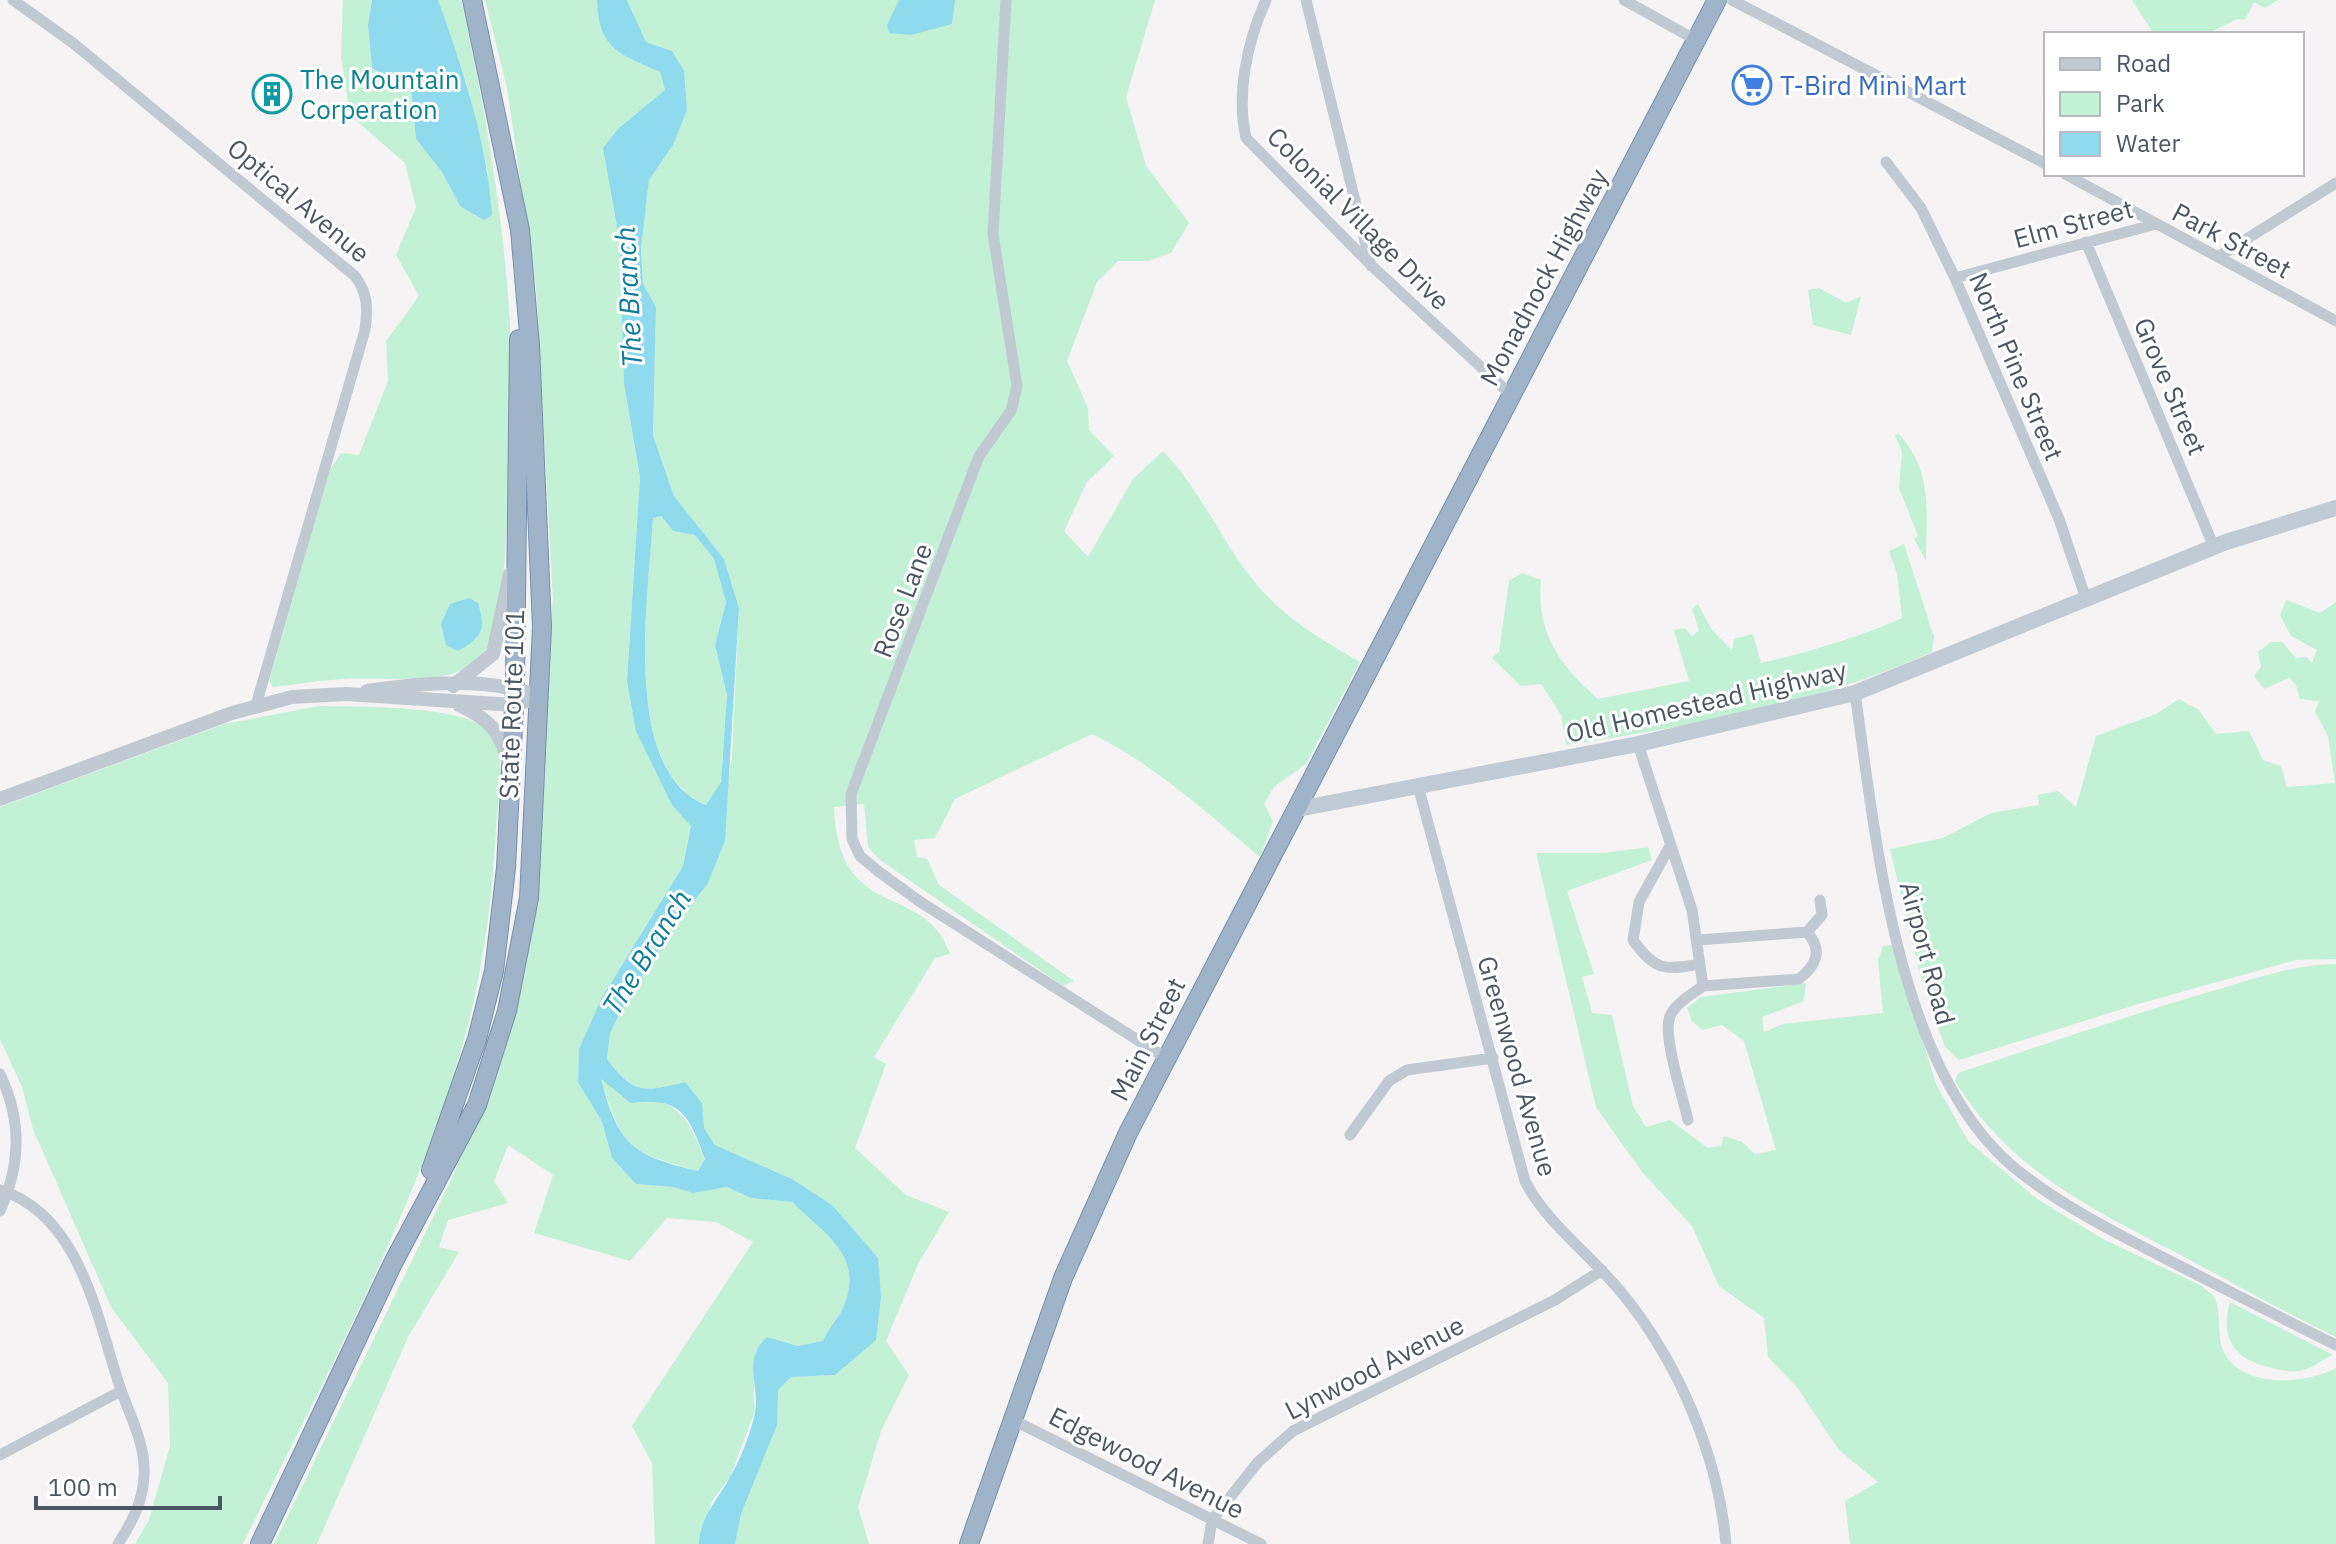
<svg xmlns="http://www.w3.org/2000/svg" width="2336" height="1544" font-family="'IBM Plex Sans',sans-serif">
	<rect width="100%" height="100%" fill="#f5f3f3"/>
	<path fill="#c3f1d5" d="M 343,0 L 372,0 L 368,25 L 372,67 L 411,88 L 416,139 L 442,172 L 460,206 L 471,209 L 476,217 L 488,173 L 467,84 L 438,0 L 461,0 C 490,130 512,263 512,396 C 512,443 509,489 506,536 C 504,568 503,635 480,658 C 449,689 384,676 345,679 C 321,680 297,684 273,687 L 269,681 L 330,470 L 341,453 L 359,455 L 388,381 L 386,341 L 419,296 L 396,255 L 416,207 L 405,163 L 350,115 L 341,56 Z
		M 485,0 L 597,0 C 598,49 619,54 660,72 L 665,90 L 656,99 L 619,237 L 624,384 L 640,477 L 627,681 L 672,805 L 691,825 L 683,866 L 601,999 L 579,1049 L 578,1082 L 602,1122 L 612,1158 L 636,1184 L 673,1187 L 693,1193 L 727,1187 L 751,1198 L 792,1202 C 823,1233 863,1254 845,1303 C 840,1317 829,1327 824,1341 L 798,1346 L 767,1337 L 753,1393 L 755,1411 L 730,1477 L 712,1501 L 699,1544 L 655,1544 L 652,1463 L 632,1426 L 753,1242 L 716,1222 L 667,1218 L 630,1261 L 534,1233 L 553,1175 L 508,1145 L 494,1181 L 508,1203 L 448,1220 L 439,1247 L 459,1252 L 408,1337 L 317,1544 L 274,1544 L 453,1176 L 487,1091 L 516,997 L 553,600 L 536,287 L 507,88 Z
		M 627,0 L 1155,0 L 1126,97 L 1146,166 L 1189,223 L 1171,253 L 1148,261 L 1118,261 L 1097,282 L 1067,361 L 1088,408 L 1089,430 L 1114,456 L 1087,482 L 1064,531 L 1088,557 L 1133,479 L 1163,451 C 1202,491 1222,544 1258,586 C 1287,620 1322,640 1360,662 L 1306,764 L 1274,787 L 1264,804 L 1273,821 L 1260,857 C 1207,813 1154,764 1092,734 L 955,799 L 935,838 L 914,840 L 917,857 L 927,859 L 939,885 L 1074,981 L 1063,986 L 880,860 L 868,847 L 864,804 L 834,807 C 838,925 925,880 950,954 L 935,958 L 874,1057 L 886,1064 L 855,1148 L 906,1195 L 949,1212 L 918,1264 L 886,1341 L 909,1375 L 881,1431 L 858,1507 L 869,1544 L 735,1544 L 741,1514 L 777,1425 L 777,1390 L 791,1377 L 835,1375 L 881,1297 L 792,1179 L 715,1145 L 704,1128 L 701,1103 L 685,1082 C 644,1092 634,1095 607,1059 L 610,1033 L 628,997 L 679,919 L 707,885 L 732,758 L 739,608 L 724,559 L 674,496 L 653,436 L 656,307 L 643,284 L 641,249 L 649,180 L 673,145 L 672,51 L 646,42 Z
		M 2132,0 L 2278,0 L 2265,8 L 2254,2 L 2245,20 L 2237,19 L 2207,34 L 2154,34 Z
		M 1819,288 L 1846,303 L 1861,296 L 1851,335 L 1813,325 L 1808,290 Z
		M 1899,434 C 1934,473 1926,514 1926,561 L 1914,539 L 1918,536 L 1899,488 L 1902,452 L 1895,435 Z
		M 660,516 L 673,531 L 695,535 L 714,559 L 726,602 L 715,645 L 727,695 L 721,782 L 706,805 C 620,770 649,593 653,517 Z
		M 1904,544 L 1934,637 L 1932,652 C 1817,704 1691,726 1566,745 L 1561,715 L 1541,684 L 1521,686 L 1492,658 L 1499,652 L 1509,581 L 1522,573 L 1541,580 C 1536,634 1560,665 1598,699 L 1689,681 L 1674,630 L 1685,628 L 1692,637 L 1699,630 L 1692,609 L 1698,604 L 1712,630 L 1732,650 L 1734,639 L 1753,634 L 1761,663 C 1809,652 1857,638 1902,618 L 1897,573 L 1889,551 Z
		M 2286,600 L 2320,613 L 2336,602 L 2336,959 L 2296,960 L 2138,1004 L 1959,1060 L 1945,1047 L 1921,979 L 1890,849 L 1943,838 L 1991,813 L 2039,805 L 2038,795 L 2058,791 L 2076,807 L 2096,736 L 2156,714 L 2179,699 L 2199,710 L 2216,734 L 2249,731 L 2263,760 L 2281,766 L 2287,787 L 2335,783 L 2328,736 L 2315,712 L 2319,701 L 2300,699 L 2296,685 L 2289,678 L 2264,689 L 2254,676 L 2261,667 L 2258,652 L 2271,642 L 2282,642 L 2296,658 L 2306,657 L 2312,663 L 2317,650 L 2291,636 L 2280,615 Z
		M 319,706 C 354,707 467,704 489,732 C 508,756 498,798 496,826 C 493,894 484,963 467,1029 C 422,1202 321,1383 243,1544 L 135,1544 L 149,1520 L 170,1446 L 168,1383 L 111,1307 L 33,1129 L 22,1087 L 0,1039 L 0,807 L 224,724 Z
		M 1648,847 L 1652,860 L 1567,891 L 1594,974 L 1582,977 L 1592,1013 L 1612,1015 L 1633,1106 L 1646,1127 L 1670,1120 L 1708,1148 L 1721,1146 L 1724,1136 L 1742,1142 L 1755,1154 L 1776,1150 L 1744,1041 L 1722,1025 L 1702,1030 L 1692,1021 L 1687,1008 L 1701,997 L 1806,983 L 1804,1001 L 1762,1017 L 1764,1032 L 1783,1024 L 1883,1013 L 1878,960 L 1883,946 L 1893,945 L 1936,1084 L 1968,1141 L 2037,1199 L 2103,1239 L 2200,1285 L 2213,1295 C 2223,1312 2216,1333 2223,1350 C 2239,1389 2306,1385 2336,1368 L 2336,1544 L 1850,1544 L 1845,1501 L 1878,1482 L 1839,1450 L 1797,1387 L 1768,1357 L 1764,1318 L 1719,1286 L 1692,1226 L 1642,1172 L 1596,1107 L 1536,853 L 1604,853 Z
		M 2336,964 L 2336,1337 C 2286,1313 2238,1286 2190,1260 C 2097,1211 2012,1174 1955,1081 L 1958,1073 C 2044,1045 2129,1015 2216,990 C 2255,979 2295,964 2336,964 Z
		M 600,1078 C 655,1117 675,1077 705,1160 L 698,1171 C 625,1150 625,1151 600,1078 Z
		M 2230,1302 L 2333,1355 C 2322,1359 2314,1368 2300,1371 C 2290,1372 2278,1370 2268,1367 C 2233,1358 2220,1338 2230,1302 Z"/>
	<path fill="#90daee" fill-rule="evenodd" d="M 372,0 L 438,0 C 463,69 487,142 492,215 L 484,220 L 460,206 L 442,172 L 416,139 L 411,88 L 372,68 L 368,25 Z
		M 597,0 L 627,0 L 646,42 L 672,51 L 684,71 L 687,110 L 673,145 L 649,180 L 641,249 L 643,284 L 656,307 L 653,436 L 674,496 L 724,559 L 739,608 L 725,841 L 707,885 L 679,919 L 628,997 L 610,1033 L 607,1059 C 634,1095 644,1092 685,1082 L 702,1103 L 704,1128 L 715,1145 L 792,1179 L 832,1205 L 878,1258 L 881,1297 L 876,1340 L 835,1375 L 791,1377 L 778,1390 L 777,1425 L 741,1514 L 735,1544 L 699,1544 C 700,1516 718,1500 730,1477 C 740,1461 751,1432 755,1413 C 760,1384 742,1360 767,1337 L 798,1346 L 823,1341 C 829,1327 840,1317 845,1303 C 863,1254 823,1233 792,1202 L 751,1198 L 727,1187 L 693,1193 L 673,1187 L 636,1184 L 612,1158 L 602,1122 L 578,1082 L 579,1049 L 601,999 L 683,866 L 691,826 L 672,805 L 636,731 L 627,681 L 640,477 L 624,384 L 619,237 L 603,148 L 619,128 L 665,90 L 660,72 C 619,54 598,49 597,0 ZM 661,516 L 673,531 L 695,535 L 714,559 L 726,602 L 715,645 L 727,695 L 721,782 L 706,805 C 620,772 649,592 653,518 ZM 601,1079 L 631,1103 C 682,1096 689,1116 705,1159 L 698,1171 C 633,1156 618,1145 601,1079 Z
		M 899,0 L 955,0 L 952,24 L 911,35 L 889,33 L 887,25 Z
		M 469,598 L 478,603 C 486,630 483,637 458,651 L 446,645 L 441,624 L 450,604 Z"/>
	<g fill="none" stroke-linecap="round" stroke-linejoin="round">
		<g stroke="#7690ad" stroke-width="20">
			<path id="trunk" d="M 431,1170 L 477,1039 L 494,971 L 506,868 L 515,687 L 519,339
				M 260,1544 L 393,1263 L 477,1105 L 507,1011 L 529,898 L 542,627 L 530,345 L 520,230 L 472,0
				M 969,1544 L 1063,1278 L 1128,1133 L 1717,0"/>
		</g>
		<path stroke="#c1cad2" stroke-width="11" d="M 13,0 L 73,43 L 355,276 C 368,293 368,309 365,330 L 256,705
			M 1006,0 L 993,234 L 1017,386 L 1011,411 L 979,456 L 851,794 L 852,839 L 860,856 L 878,871 L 919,901 L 1166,1058
			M 1266,0 C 1247,42 1236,94 1246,138 L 1372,266 L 1510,394
			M 1306,0 L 1371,266
			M 1624,0 L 1696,40
			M 1732,0 L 2046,164
			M 1886,162 L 1921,208 L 1955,278 L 2059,519 L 2086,599
			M 2065,174 L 2336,321
			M 2086,242 L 2214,547
			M 2218,257 L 2336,183
			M 1955,278 L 2156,224
			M 1855,693 C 1876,838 1896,1072 2017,1170 C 2065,1208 2120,1235 2174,1263 C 2227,1290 2281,1318 2336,1345
			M 1638,744 L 1692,910 L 1703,986 C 1692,994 1676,1003 1670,1016 C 1662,1035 1683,1097 1688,1120
			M 1418,786 L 1525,1181 C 1547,1224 1590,1254 1621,1292 C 1678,1361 1718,1455 1726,1544
			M 1670,846 L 1639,902 L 1633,940 C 1654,970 1665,971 1699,964
			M 1807,932 L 1822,915 L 1820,900
			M 1698,940 L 1807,932
			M 1703,986 L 1799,979 C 1817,965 1823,950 1807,932
			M 0,1074 C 22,1120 21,1164 0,1211
			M 1350,1135 L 1389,1081 L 1407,1070 L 1493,1058
			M 0,1190 C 81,1215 97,1319 120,1387 C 130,1417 146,1444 144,1476 C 143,1502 132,1522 118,1544
			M 1013,1420 L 1261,1544
			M 0,1455 L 121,1391
			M 1208,1544 L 1212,1520 L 1258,1462 L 1293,1431 L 1555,1300 L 1602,1270"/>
		<path stroke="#c1cad2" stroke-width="14" d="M 453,686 L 493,654 L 510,574
			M 367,691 C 420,683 489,676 540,697
			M 459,705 C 487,718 500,730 508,761
			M 0,799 L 232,713 L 292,697 L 346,694 L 514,705 L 540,697"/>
		<path stroke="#c1cbd6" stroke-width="16" d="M 1298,809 L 1638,744 L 1855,693 L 2226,542 L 2336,508"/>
		<use href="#trunk" stroke="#9fb4c9" stroke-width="18"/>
	</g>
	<defs>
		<g id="supermarket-ring" transform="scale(2)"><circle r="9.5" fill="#fff" stroke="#3f7fe0" stroke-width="1.5"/><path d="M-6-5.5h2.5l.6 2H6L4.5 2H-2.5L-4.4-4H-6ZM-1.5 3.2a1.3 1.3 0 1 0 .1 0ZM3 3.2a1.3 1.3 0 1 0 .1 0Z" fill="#3f7fe0"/></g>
		<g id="building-ring" transform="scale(2)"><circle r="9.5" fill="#fff" stroke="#0f9aa8" stroke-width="1.5"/><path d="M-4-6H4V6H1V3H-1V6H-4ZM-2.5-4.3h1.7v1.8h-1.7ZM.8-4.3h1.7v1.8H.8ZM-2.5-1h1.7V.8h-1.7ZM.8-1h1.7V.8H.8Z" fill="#0f9aa8"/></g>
	</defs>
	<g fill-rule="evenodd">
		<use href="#supermarket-ring" x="1752" y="85"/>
		<use href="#building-ring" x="272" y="94"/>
	</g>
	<g text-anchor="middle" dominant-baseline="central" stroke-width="6" stroke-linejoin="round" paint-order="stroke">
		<g font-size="26" fill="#0d838f" stroke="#fff" text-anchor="start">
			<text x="300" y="79">The Mountain<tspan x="300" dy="30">Corperation</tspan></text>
		</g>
		<g font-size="26" fill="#366cbe" stroke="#fff" text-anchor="start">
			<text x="1780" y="85">T-Bird Mini Mart</text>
		</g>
		<g font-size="26" fill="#4a5661" stroke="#fff">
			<text transform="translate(299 200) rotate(40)">Optical Avenue</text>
			<text transform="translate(1359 218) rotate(45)">Colonial Village Drive</text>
			<text transform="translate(2073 223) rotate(-15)">Elm Street</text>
			<text transform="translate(2232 240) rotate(28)">Park Street</text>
			<text transform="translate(1543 277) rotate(-62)">Monadnock Highway</text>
			<text transform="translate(2017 366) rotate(67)">North Pine Street</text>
			<text transform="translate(2171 386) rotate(67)">Grove Street</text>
			<text transform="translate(902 600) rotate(-69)">Rose Lane</text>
			<text transform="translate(1706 701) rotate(-13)">Old Homestead Highway</text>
			<text transform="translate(511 704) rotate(-88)">State Route 101</text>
			<text transform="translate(1928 953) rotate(75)">Airport Road</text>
			<text transform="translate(1147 1039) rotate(-63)">Main Street</text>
			<text transform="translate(1518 1066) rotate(74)">Greenwood Avenue</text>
			<text transform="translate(1374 1367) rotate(-27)">Lynwood Avenue</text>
			<text transform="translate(1147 1462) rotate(27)">Edgewood Avenue</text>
		</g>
		<g font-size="28" font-style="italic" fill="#0c7c9b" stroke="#fff">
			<text transform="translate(628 297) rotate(-93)">The Branch</text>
			<text transform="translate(646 952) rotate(-58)">The Branch</text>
		</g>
	</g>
	<rect x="2044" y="32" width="260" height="144" fill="#ffffff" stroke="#b7bbc0" stroke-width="2"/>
	<rect x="2060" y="58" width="40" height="12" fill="#c1cbd6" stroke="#b7bbc0" stroke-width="2"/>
	<text x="2116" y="72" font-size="24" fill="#4a5661">Road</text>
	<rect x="2060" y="92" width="40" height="24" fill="#c3f1d5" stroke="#b7bbc0" stroke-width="2"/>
	<text x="2116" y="112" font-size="24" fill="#4a5661">Park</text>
	<rect x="2060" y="132" width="40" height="24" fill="#90daee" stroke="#b7bbc0" stroke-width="2"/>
	<text x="2116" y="152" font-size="24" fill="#4a5661">Water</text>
	<path d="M36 1496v12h184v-12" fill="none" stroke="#4a5661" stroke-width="4"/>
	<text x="48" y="1496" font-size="24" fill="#4a5661" stroke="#ffffff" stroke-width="6" paint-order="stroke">100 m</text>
</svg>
